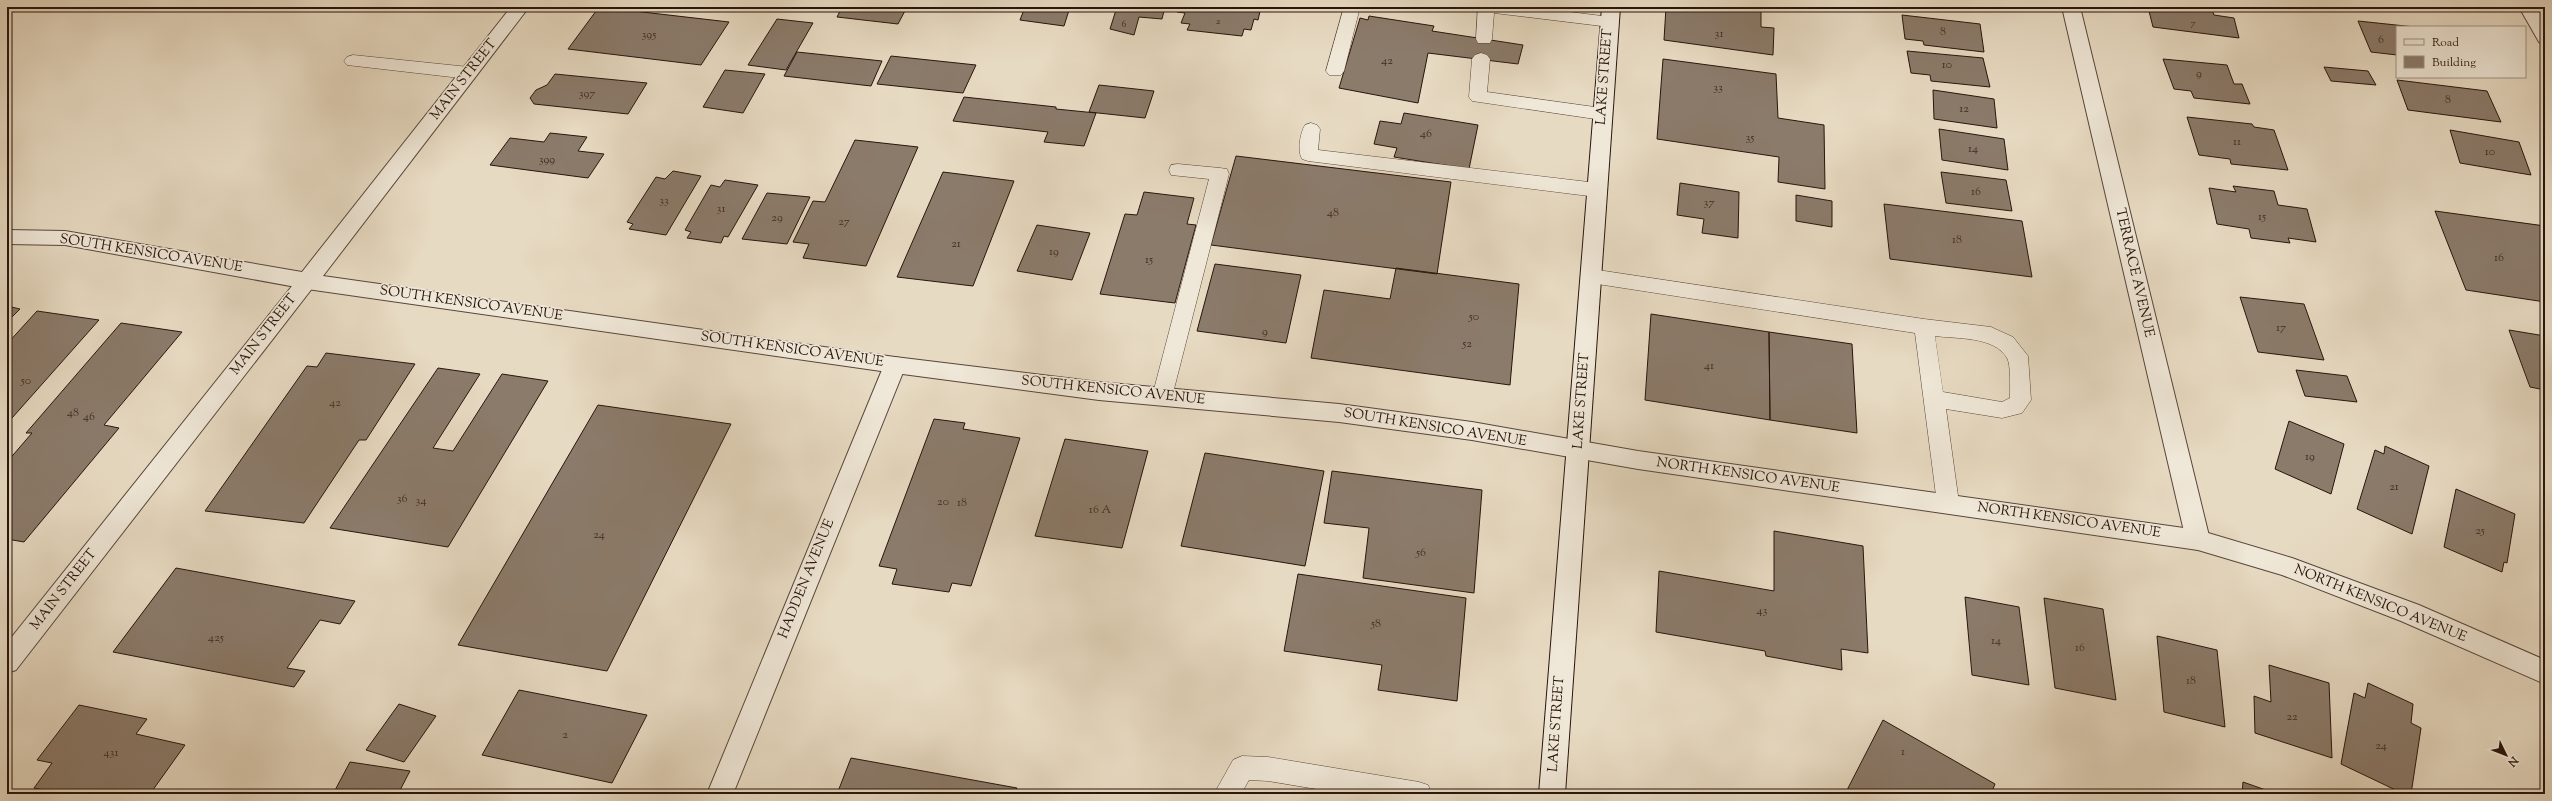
<svg xmlns="http://www.w3.org/2000/svg" width="2552" height="801" font-family="'Sorts Mill Goudy',serif">
	<rect width="100%" height="100%" fill="#e7dac2"/>
	<filter id="stains"><feTurbulence type="fractalNoise" baseFrequency=".005" numOctaves="4"/><feColorMatrix values="0 0 0 0 .2 0 0 0 0 .09 0 0 0 0 .02 0 0 0 .5 -.17"/></filter>
	<radialGradient id="worn" r=".72"><stop offset=".6" stop-color="#630" stop-opacity="0"/><stop offset="1" stop-color="#630" stop-opacity=".3"/></radialGradient>
	<path fill="#8b7b6b" stroke="#28150c" d="M 599,7 L 729,22 L 701,65 L 568,49 Z
		M 842,7 L 907,7 L 898,24 L 837,17 Z
		M 1025,7 L 1070,7 L 1064,26 L 1020,20 Z
		M 1108,7 L 1165,7 L 1162,19 L 1139,17 L 1134,35 L 1110,29 L 1116,10 L 1107,9 Z
		M 1179,7 L 1261,7 L 1258,20 L 1254,19 L 1251,30 L 1244,29 L 1242,36 L 1187,30 L 1190,24 L 1181,23 L 1185,13 L 1177,12 Z
		M 1666,7 L 1761,7 L 1761,27 L 1774,28 L 1773,55 L 1664,40 Z
		M 2148,7 L 2188,7 L 2212,10 L 2214,15 L 2234,18 L 2239,38 L 2153,27 Z
		M 2412,7 L 2438,7 L 2439,10 Z
		M 1902,15 L 1980,24 L 1984,52 L 1924,45 L 1923,41 L 1905,39 Z
		M 1369,16 L 1434,26 L 1432,31 L 1523,45 L 1518,64 L 1428,53 L 1418,103 L 1339,88 L 1360,18 L 1368,20 Z
		M 777,19 L 813,23 L 786,70 L 748,65 Z
		M 2358,21 L 2415,27 L 2397,27 L 2397,55 L 2371,52 Z
		M 1907,51 L 1983,58 L 1990,87 L 1931,81 L 1930,75 L 1911,73 Z
		M 797,52 L 882,61 L 871,86 L 784,76 Z
		M 891,56 L 976,65 L 963,93 L 877,84 Z
		M 1663,59 L 1776,74 L 1778,118 L 1824,125 L 1825,189 L 1778,182 L 1779,157 L 1657,139 Z
		M 2163,59 L 2227,65 L 2234,84 L 2242,84 L 2250,104 L 2194,98 L 2191,91 L 2174,89 Z
		M 2324,67 L 2368,71 L 2376,85 L 2331,81 Z
		M 725,70 L 765,74 L 743,113 L 703,107 Z
		M 555,74 L 647,83 L 628,114 L 534,104 L 530,98 L 536,90 L 547,85 Z
		M 2397,80 L 2487,91 L 2501,122 L 2408,110 Z
		M 1099,85 L 1154,91 L 1145,118 L 1089,112 Z
		M 1933,90 L 1994,99 L 1997,128 L 1934,119 Z
		M 964,97 L 1056,107 L 1056,109 L 1096,113 L 1084,146 L 1044,142 L 1048,132 L 953,121 Z
		M 1404,113 L 1478,125 L 1469,169 L 1394,157 L 1397,148 L 1374,144 L 1380,121 L 1401,124 Z
		M 2187,117 L 2252,124 L 2254,127 L 2274,130 L 2288,170 L 2231,164 L 2230,159 L 2199,155 Z
		M 1939,129 L 2004,139 L 2008,170 L 1942,160 Z
		M 2450,130 L 2519,142 L 2531,175 L 2460,163 Z
		M 550,133 L 587,137 L 578,151 L 604,154 L 588,178 L 490,165 L 510,138 L 544,142 Z
		M 855,140 L 918,147 L 866,266 L 803,258 L 809,244 L 793,242 L 813,201 L 825,202 Z
		M 1236,156 L 1451,182 L 1437,274 L 1211,245 Z
		M 673,171 L 701,176 L 666,235 L 629,229 L 633,224 L 627,222 L 656,177 L 665,179 Z
		M 943,172 L 1014,181 L 973,286 L 897,277 Z
		M 1941,172 L 2006,180 L 2012,211 L 1946,203 Z
		M 725,180 L 758,185 L 728,237 L 724,236 L 721,243 L 687,238 L 691,232 L 685,230 L 711,185 L 720,187 Z
		M 1680,183 L 1739,192 L 1738,238 L 1702,233 L 1704,219 L 1677,215 Z
		M 2233,186 L 2274,191 L 2278,205 L 2307,209 L 2316,242 L 2288,238 L 2290,243 L 2251,238 L 2249,229 L 2217,224 L 2209,188 L 2236,192 Z
		M 1144,192 L 1194,198 L 1187,224 L 1196,225 L 1175,303 L 1100,294 L 1125,214 L 1137,215 Z
		M 767,193 L 810,197 L 787,244 L 742,239 Z
		M 1796,195 L 1832,201 L 1832,227 L 1796,221 Z
		M 1884,204 L 2022,221 L 2032,277 L 1890,259 Z
		M 2435,211 L 2545,226 L 2545,302 L 2466,290 Z
		M 1037,225 L 1090,233 L 1072,280 L 1017,271 Z
		M 1215,264 L 1301,275 L 1286,343 L 1197,331 Z
		M 1396,268 L 1519,284 L 1510,385 L 1311,358 L 1324,290 L 1390,299 Z
		M 2240,297 L 2304,304 L 2324,360 L 2258,352 Z
		M 7,306 L 20,309 L 7,322 Z
		M 37,311 L 99,320 L 12,418 L 7,418 L 7,344 Z
		M 1651,314 L 1769,332 L 1770,420 L 1645,400 Z
		M 121,323 L 182,332 L 104,425 L 119,428 L 24,542 L 7,539 L 7,462 L 32,433 L 26,433 Z
		M 2509,330 L 2545,336 L 2545,390 L 2530,387 Z
		M 1769,332 L 1852,344 L 1857,433 L 1770,420 Z
		M 326,353 L 415,364 L 366,440 L 359,440 L 304,523 L 205,511 L 307,366 L 317,367 Z
		M 438,368 L 480,374 L 433,448 L 453,451 L 502,374 L 548,381 L 448,547 L 330,528 Z
		M 2296,370 L 2347,376 L 2357,402 L 2305,396 Z
		M 598,405 L 731,424 L 607,671 L 458,645 Z
		M 934,419 L 965,423 L 963,429 L 1020,438 L 971,586 L 952,583 L 949,592 L 892,584 L 897,569 L 879,566 Z
		M 2289,421 L 2344,444 L 2331,494 L 2275,469 Z
		M 1065,439 L 1148,451 L 1122,548 L 1035,536 Z
		M 2385,446 L 2429,466 L 2412,534 L 2357,509 L 2375,450 L 2384,454 Z
		M 1205,453 L 1324,471 L 1305,566 L 1181,546 Z
		M 1332,471 L 1482,490 L 1474,593 L 1363,578 L 1369,528 L 1324,523 Z
		M 2456,489 L 2515,514 L 2507,563 L 2504,562 L 2502,572 L 2444,547 Z
		M 1774,531 L 1863,546 L 1868,653 L 1841,649 L 1842,670 L 1766,656 L 1765,651 L 1656,632 L 1659,571 L 1774,591 Z
		M 176,568 L 355,601 L 340,624 L 320,620 L 287,668 L 305,671 L 294,687 L 113,652 Z
		M 1298,574 L 1466,598 L 1457,701 L 1378,690 L 1382,665 L 1284,651 Z
		M 1965,597 L 2019,607 L 2029,685 L 1972,675 Z
		M 2044,598 L 2103,609 L 2116,700 L 2055,688 Z
		M 2157,636 L 2217,650 L 2225,727 L 2164,712 Z
		M 2269,665 L 2329,683 L 2332,758 L 2255,733 L 2254,696 L 2271,702 Z
		M 2368,683 L 2413,704 L 2411,723 L 2421,728 L 2411,794 L 2404,794 L 2341,764 L 2354,693 L 2365,698 Z
		M 519,690 L 647,715 L 612,783 L 482,755 Z
		M 399,704 L 436,716 L 404,762 L 366,750 Z
		M 79,705 L 147,719 L 136,734 L 185,745 L 150,794 L 62,794 L 34,788 L 52,763 L 37,760 Z
		M 1883,720 L 1995,784 L 1991,794 L 1845,794 Z
		M 851,758 L 1017,788 L 1015,794 L 837,794 Z
		M 350,762 L 410,771 L 398,794 L 333,794 Z
		M 2243,782 L 2277,794 L 2242,794 Z
		M 474,790 L 495,794 L 472,794 Z"/>
	<g fill="none" stroke-linecap="round" stroke-linejoin="round">
		<g stroke="#58463a" stroke-width="1">
			<path id="service" d="M 1344,7 L 1360,7 L 1344,71 L 1341,75 L 1329,75 L 1326,71 Z
				M 1478,7 L 1530,7 L 1610,17 L 1616,18 L 1618,22 L 1616,26 L 1610,27 L 1494,13 L 1492,39 L 1490,43 L 1478,43 L 1476,39 Z
				M 1481,53 L 1487,55 L 1490,59 L 1487,92 L 1602,108 L 1608,110 L 1611,114 L 1608,118 L 1602,120 L 1472,101 L 1469,97 L 1472,59 L 1475,55 Z
				M 353,55 L 469,67 L 475,69 L 478,73 L 475,77 L 469,79 L 347,65 L 344,61 L 347,57 Z
				M 1311,123 L 1317,125 L 1320,129 L 1318,150 L 1597,183 L 1604,185 L 1606,190 L 1604,195 L 1597,197 L 1308,161 L 1302,159 C 1297,151 1300,133 1305,125 Z
				M 1178,164 L 1220,168 L 1227,169 L 1229,174 L 1172,397 L 1169,403 L 1162,405 L 1155,403 L 1152,397 L 1209,179 L 1171,175 L 1169,170 L 1171,165 Z
				M 1591,269 L 1924,319 L 1991,327 L 2013,337 L 2028,356 L 2031,400 L 2022,413 L 2002,418 L 1946,409 L 1959,503 L 1956,510 L 1948,512 L 1940,510 L 1937,503 L 1915,333 L 1591,283 L 1584,281 L 1581,276 L 1584,271 ZM 1935,336 C 1957,339 1994,336 2007,358 C 2011,364 2010,389 2010,398 L 2002,402 L 1943,392 Z
				M 1242,756 L 1268,757 L 1419,782 L 1428,785 L 1432,794 L 1346,794 L 1268,781 L 1249,780 L 1241,794 L 1214,794 L 1233,760 Z"/>
		</g>
		<g stroke="#58463a" stroke-width="2">
			<path id="minor" d="M 2062,7 L 2080,7 L 2210,540 L 2206,547 L 2198,550 L 2190,547 L 2186,540 Z
				M 307,273 L 314,276 L 317,281 L 314,286 L 16,670 L 7,673 L 7,643 L 300,276 Z
				M 895,357 L 903,359 L 906,365 L 733,794 L 707,794 L 884,365 L 887,359 Z"/>
		</g>
		<g stroke="#58463a" stroke-width="2">
			<path id="tertiary" d="M 511,7 L 529,7 L 323,276 L 895,357 L 1099,382 L 1339,404 L 1472,422 L 1638,451 L 2198,530 L 2292,558 L 2419,605 L 2545,660 L 2545,684 L 2401,621 L 2282,575 L 2198,550 L 1638,469 L 1472,440 L 1339,422 L 1099,400 L 895,373 L 307,289 L 65,245 L 7,244 L 7,230 L 65,231 L 302,272 Z
				M 2519,7 L 2537,7 L 2545,22 L 2545,44 L 2539,42 Z"/>
		</g>
		<g stroke="#28150c" stroke-width="2">
			<path id="secondary" d="M 1602,7 L 1620,7 L 1565,794 L 1539,794 Z"/>
		</g>
		<use href="#service" fill="#efe7d7" fill-rule="evenodd"/>
		<use href="#minor" fill="#efe7d7" fill-rule="evenodd"/>
		<use href="#tertiary" fill="#efe7d7" fill-rule="evenodd"/>
		<use href="#secondary" fill="#efe7d7" fill-rule="evenodd"/>
	</g>
	<g text-anchor="middle" dominant-baseline="central" stroke-width="3.5" stroke-linejoin="round" paint-order="stroke">
		<g font-size="10" fill="#412e24">
			<text x="1218" y="21">2</text>
			<text x="2193" y="23">7</text>
			<text x="1124" y="24">6</text>
		</g>
		<g font-size="12" fill="#412e24">
			<text x="1943" y="32">8</text>
			<text x="1719" y="34">31</text>
			<text x="649" y="35">395</text>
			<text x="2381" y="40">6</text>
			<text x="1387" y="61">42</text>
			<text x="1947" y="65">10</text>
			<text x="2199" y="74">9</text>
			<text x="1718" y="88">33</text>
			<text x="587" y="94">397</text>
			<text x="2448" y="100">8</text>
			<text x="1964" y="109">12</text>
			<text x="1426" y="134">46</text>
			<text x="1750" y="138">35</text>
			<text x="2237" y="142">11</text>
			<text x="1973" y="149">14</text>
			<text x="2490" y="152">10</text>
			<text x="547" y="160">399</text>
			<text x="1976" y="192">16</text>
			<text x="664" y="201">33</text>
			<text x="1709" y="203">37</text>
			<text x="721" y="209">31</text>
			<text x="1333" y="213">48</text>
			<text x="2262" y="217">15</text>
			<text x="777" y="218">29</text>
			<text x="844" y="222">27</text>
			<text x="1957" y="240">18</text>
			<text x="956" y="244">21</text>
			<text x="1054" y="252">19</text>
			<text x="2499" y="258">16</text>
			<text x="1149" y="260">15</text>
			<text x="1474" y="317">50</text>
			<text x="2281" y="328">17</text>
			<text x="1265" y="332">9</text>
			<text x="1467" y="344">52</text>
			<text x="1709" y="366">41</text>
			<text x="26" y="381">50</text>
			<text x="335" y="403">42</text>
			<text x="73" y="413">48</text>
			<text x="89" y="417">46</text>
			<text x="2310" y="457">19</text>
			<text x="2394" y="487">21</text>
			<text x="402" y="499">36</text>
			<text x="421" y="501">34</text>
			<text x="943" y="502">20</text>
			<text x="962" y="503">18</text>
			<text x="1100" y="510">16 A</text>
			<text x="2480" y="531">25</text>
			<text x="599" y="535">24</text>
			<text x="1421" y="553">56</text>
			<text x="1762" y="611">43</text>
			<text x="1376" y="624">58</text>
			<text x="216" y="638">425</text>
			<text x="1996" y="641">14</text>
			<text x="2080" y="648">16</text>
			<text x="2191" y="681">18</text>
			<text x="2292" y="717">22</text>
			<text x="565" y="735">2</text>
			<text x="2381" y="746">24</text>
			<text x="1903" y="752">1</text>
			<text x="111" y="753">431</text>
		</g>
		<g font-size="14" fill="#28150c" stroke="#efe7d7">
			<text transform="translate(1605 77) rotate(-86)">LAKE STREET</text>
			<text transform="translate(464 80) rotate(-52)">MAIN STREET</text>
			<text transform="translate(151 254) rotate(9)">SOUTH KENSICO AVENUE</text>
			<text transform="translate(2134 273) rotate(77)">TERRACE AVENUE</text>
			<text transform="translate(471 304) rotate(8)">SOUTH KENSICO AVENUE</text>
			<text transform="translate(264 335) rotate(-52)">MAIN STREET</text>
			<text transform="translate(792 350) rotate(8)">SOUTH KENSICO AVENUE</text>
			<text transform="translate(1113 391) rotate(6)">SOUTH KENSICO AVENUE</text>
			<text transform="translate(1582 401) rotate(-86)">LAKE STREET</text>
			<text transform="translate(1435 428) rotate(9)">SOUTH KENSICO AVENUE</text>
			<text transform="translate(1748 476) rotate(8)">NORTH KENSICO AVENUE</text>
			<text transform="translate(2069 521) rotate(8)">NORTH KENSICO AVENUE</text>
			<text transform="translate(807 579) rotate(-68)">HADDEN AVENUE</text>
			<text transform="translate(64 590) rotate(-52)">MAIN STREET</text>
			<text transform="translate(2380 604) rotate(22)">NORTH KENSICO AVENUE</text>
			<text transform="translate(1557 724) rotate(-86)">LAKE STREET</text>
		</g>
	</g>
	<rect width="2552" height="801" fill="none" stroke="#e7dac2" stroke-width="24"/>
	<rect x="8" y="8" width="2536" height="785" fill="none" stroke="#28150c" stroke-width="2"/>
	<rect x="12" y="12" width="2528" height="777" fill="none" stroke="#28150c"/>
	<rect x="2396" y="26" width="130" height="52" fill="#efe7d7" stroke="#9f9386"/>
	<rect x="2404" y="39" width="20" height="6" fill="#efe7d7" stroke="#9f9386"/>
	<text x="2432" y="46" font-size="12" fill="#28150c">Road</text>
	<rect x="2404" y="56" width="20" height="12" fill="#8b7b6b" stroke="#9f9386"/>
	<text x="2432" y="66" font-size="12" fill="#28150c">Building</text>
	<g transform="translate(2506 755) rotate(133)" stroke="#efe7d7" stroke-width="3" paint-order="stroke">
	<path d="M0-3L7 15L0 10L-7 15Z" fill="#28150c"/>
	<text y="-6" font-size="11" font-weight="bold" text-anchor="middle" fill="#28150c">N</text>
	</g>
	<rect width="100%" height="100%" filter="url(#stains)"/>
	<rect width="100%" height="100%" fill="url(#worn)"/>
</svg>
